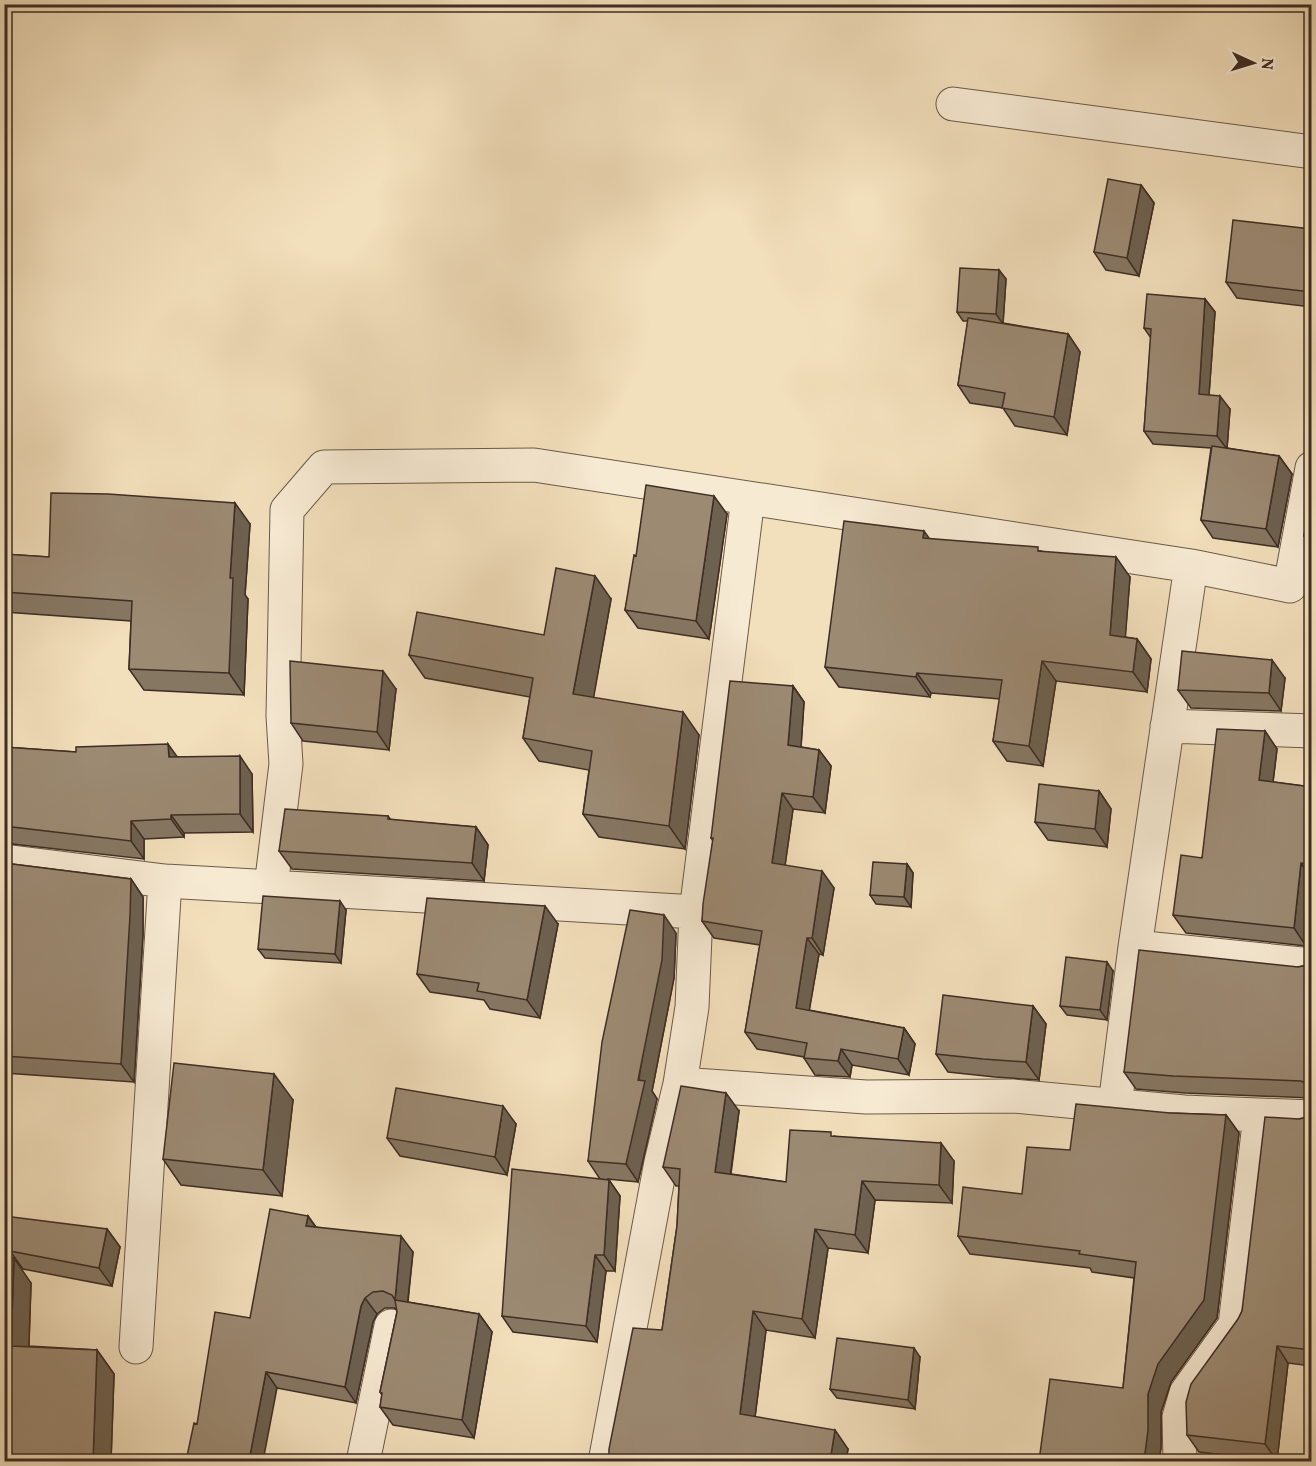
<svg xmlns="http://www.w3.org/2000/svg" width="1316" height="1466" font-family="Vollkorn,serif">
	<rect width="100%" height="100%" fill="#f2dfbb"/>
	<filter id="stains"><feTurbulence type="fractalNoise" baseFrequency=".00333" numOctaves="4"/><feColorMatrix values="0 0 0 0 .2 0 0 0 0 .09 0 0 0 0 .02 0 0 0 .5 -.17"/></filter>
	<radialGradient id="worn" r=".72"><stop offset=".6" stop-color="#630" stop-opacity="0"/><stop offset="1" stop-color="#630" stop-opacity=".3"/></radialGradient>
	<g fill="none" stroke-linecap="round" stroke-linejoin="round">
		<g stroke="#6b5a4a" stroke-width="35">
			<path id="minor" d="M 953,104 L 1312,152
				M 1167,726 L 1312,731
				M 4,861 L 165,881 L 271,887 L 286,764 L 283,716 L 287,510 L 324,467 L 534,465 L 1191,566 L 1290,586 L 1312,468
				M 271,887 L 696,912
				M 1135,947 L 1312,965
				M 680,1084 L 866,1097 L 1013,1096 L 1184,1112 L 1312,1117
				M 1115,1105 L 1135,947 L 1191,566
				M 136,1347 L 165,881
				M 363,1462 L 391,1326
				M 605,1462 L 661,1162 L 680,1084 L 692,1007 L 696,912 L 748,498
				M 1180,1462 L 1179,1417 L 1186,1393 L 1235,1325 L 1260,1116"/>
		</g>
		<use href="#minor" stroke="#f7ead3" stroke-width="33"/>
	</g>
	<path fill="#867763" stroke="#3e2d25" stroke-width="1.5" d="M 1141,185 L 1154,203 L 1139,276 L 1106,270 L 1094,252 Z
		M 1311,229 L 1311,307 L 1237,298 L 1226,282 Z
		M 999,270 L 1006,279 L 1003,323 L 1068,334 L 1080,352 L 1067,435 L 1015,426 L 1003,408 L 970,403 L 958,385 L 968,321 L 963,321 L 957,312 Z
		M 1205,299 L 1215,312 L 1209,395 L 1230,409 L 1227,448 L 1279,456 L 1292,474 L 1278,547 L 1213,538 L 1201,520 L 1211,448 L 1153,444 L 1144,431 L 1151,338 L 1144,328 Z
		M 1311,497 L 1311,547 L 1304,536 Z
		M 727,514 L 709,639 L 638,628 L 625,610 L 636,556 Z
		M 250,524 L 245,595 L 248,599 L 244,695 L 144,690 L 129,669 L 131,621 L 4,612 L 4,554 L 49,557 Z
		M 929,539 L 1041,551 L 1130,577 L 1125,637 L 1137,639 L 1151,659 L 1147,692 L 1056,681 L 1043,766 L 1007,761 L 993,741 L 1000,699 L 931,693 L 930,697 L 839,687 L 825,667 Z
		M 611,599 L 593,698 L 699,735 L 685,849 L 599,837 L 583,814 L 589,770 L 539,761 L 523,738 L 530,697 L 425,678 L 409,655 L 544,635 Z
		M 1285,678 L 1281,711 L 1191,708 L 1178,690 Z
		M 793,686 L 804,702 L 801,747 L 819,750 L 831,766 L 825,813 L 793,809 L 785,865 L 834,888 L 823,955 L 819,954 L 809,1010 L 904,1028 L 915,1044 L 909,1075 L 852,1065 L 850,1077 L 815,1075 L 804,1058 L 804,1057 L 757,1049 L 745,1032 L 760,945 L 714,938 L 702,921 L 713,841 L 711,838 Z
		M 396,689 L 389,750 L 303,741 L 291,723 Z
		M 1265,731 L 1277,749 L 1273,782 L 1311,787 L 1311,899 L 1306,946 L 1186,933 L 1173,915 Z
		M 4,747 L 76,752 L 178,757 L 252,774 L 253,832 L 184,833 L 184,837 L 144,839 L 144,859 L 4,843 Z
		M 1099,791 L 1111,809 L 1107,847 L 1048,840 L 1035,822 Z
		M 388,816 L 391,820 L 476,827 L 488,845 L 484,881 L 292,869 L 279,851 Z
		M 4,863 L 131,879 L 143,897 L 143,934 L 134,1082 L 4,1073 Z
		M 907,864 L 913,873 L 911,907 L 876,904 L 870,895 Z
		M 346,910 L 341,963 L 265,958 L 258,949 Z
		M 558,924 L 540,1018 L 490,1009 L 484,1000 L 430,992 L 417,974 Z
		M 676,933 L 674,978 L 652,1091 L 657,1099 L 638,1182 L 607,1179 L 609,1180 L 620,1196 L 615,1271 L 606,1271 L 597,1342 L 513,1332 L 502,1316 L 600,1179 L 588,1161 Z
		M 1311,961 L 1311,1098 L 1185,1093 L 1136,1089 L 1124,1072 L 1298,967 L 1308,965 Z
		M 1113,971 L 1107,1020 L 1067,1015 L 1060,1006 Z
		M 1033,1006 L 1046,1024 L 1039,1080 L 995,1077 L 948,1072 L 936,1054 Z
		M 293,1100 L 282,1196 L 181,1185 L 163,1159 Z
		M 739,1111 L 731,1174 L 786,1182 L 834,1136 L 954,1161 L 952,1203 L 875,1200 L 868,1253 L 828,1248 L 815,1338 L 766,1330 L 755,1417 L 848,1449 L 846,1461 L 609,1461 L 662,1330 L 677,1226 L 679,1186 L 676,1186 L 663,1167 Z
		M 1170,1113 L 1226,1115 L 1239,1133 L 1217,1318 L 1171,1382 L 1161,1412 L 1161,1448 L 1123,1388 L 1134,1278 L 1092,1272 L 1090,1268 L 970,1254 L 958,1236 L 1022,1194 L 1070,1150 Z
		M 1311,1114 L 1311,1366 L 1288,1363 L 1277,1461 L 1199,1452 L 1187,1435 L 1242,1311 L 1299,1119 L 1308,1117 Z
		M 516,1124 L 507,1175 L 400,1156 L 387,1138 Z
		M 308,1216 L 316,1227 L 413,1252 L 408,1302 L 479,1314 L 492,1332 L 474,1438 L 393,1425 L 380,1407 L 382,1395 L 380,1392 L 397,1312 L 396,1309 L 394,1308 L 385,1308 L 377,1314 L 373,1322 L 356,1403 L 277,1388 L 197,1424 L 250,1318 Z
		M 107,1229 L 120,1247 L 112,1286 L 23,1269 L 10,1251 Z
		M 4,1258 L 31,1283 L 29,1346 L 97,1350 L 114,1374 L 111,1461 L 4,1461 Z
		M 920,1357 L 915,1409 L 837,1398 L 830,1389 Z"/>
	<path fill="#6d6150" stroke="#3e2d25" stroke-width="1.5" d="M 1141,185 L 1154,203 L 1139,276 L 1127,258 Z
		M 999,270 L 1006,279 L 1003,324 L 996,314 Z
		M 1205,299 L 1215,312 L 1208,408 L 1199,394 Z
		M 1068,334 L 1080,352 L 1067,435 L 1054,417 Z
		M 1220,396 L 1230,409 L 1227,449 L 1217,436 Z
		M 1279,456 L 1292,474 L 1278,547 L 1266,529 Z
		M 714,496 L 727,514 L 709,639 L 696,621 Z
		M 235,503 L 250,524 L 245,595 L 248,599 L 244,695 L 229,673 L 230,578 Z
		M 924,531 L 938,551 L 923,538 Z
		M 1116,557 L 1130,577 L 1124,655 L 1110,635 Z
		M 595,576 L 611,599 L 590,718 L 573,694 Z
		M 1137,639 L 1151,659 L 1147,692 L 1133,672 Z
		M 1272,660 L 1285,678 L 1281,711 L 1269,693 Z
		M 1042,661 L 1056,681 L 1043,766 L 1029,746 Z
		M 383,671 L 396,689 L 389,750 L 377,732 Z
		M 917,673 L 931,693 L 930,697 L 916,677 Z
		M 793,686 L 804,702 L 800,762 L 788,745 Z
		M 683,712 L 699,735 L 685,849 L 669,826 Z
		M 1265,731 L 1277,749 L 1271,798 L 1259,780 Z
		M 168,744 L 181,762 L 169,757 Z
		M 819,750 L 831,766 L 825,813 L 813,797 Z
		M 240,756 L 252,774 L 253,832 L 240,814 Z
		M 1099,791 L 1111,809 L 1107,847 L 1095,829 Z
		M 782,793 L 793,809 L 783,880 L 772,863 Z
		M 171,815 L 184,833 L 184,837 L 171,819 Z
		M 131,821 L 144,839 L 144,859 L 131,841 Z
		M 476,827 L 488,845 L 484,881 L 472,863 Z
		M 1301,863 L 1311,878 L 1311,899 L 1306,946 L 1294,928 Z
		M 907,864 L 913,873 L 911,907 L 904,897 Z
		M 822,871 L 834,888 L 823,955 L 812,938 Z
		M 131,879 L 143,897 L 143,934 L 134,1082 L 121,1064 Z
		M 340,901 L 346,910 L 341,963 L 335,954 Z
		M 545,906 L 558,924 L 540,1018 L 527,1000 Z
		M 664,915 L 676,933 L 674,978 L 652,1091 L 657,1099 L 638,1182 L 626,1164 Z
		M 807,938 L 819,954 L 807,1024 L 796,1008 Z
		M 1107,962 L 1113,971 L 1107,1020 L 1100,1010 Z
		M 1033,1006 L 1046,1024 L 1039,1080 L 1026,1062 Z
		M 904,1028 L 915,1044 L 909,1075 L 898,1059 Z
		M 841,1049 L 852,1065 L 850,1077 L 838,1061 Z
		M 274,1074 L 293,1100 L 282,1196 L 263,1170 Z
		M 726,1093 L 739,1111 L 728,1191 L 715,1172 Z
		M 503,1106 L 516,1124 L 507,1175 L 495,1157 Z
		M 1226,1115 L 1239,1133 L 1217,1318 L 1171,1382 L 1161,1412 L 1161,1448 L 1159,1461 L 1144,1461 L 1148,1394 Z
		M 941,1143 L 954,1161 L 952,1203 L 939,1185 Z
		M 609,1180 L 620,1196 L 615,1271 L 604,1255 Z
		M 862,1181 L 875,1200 L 868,1253 L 855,1235 Z
		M 308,1216 L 319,1232 L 306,1226 Z
		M 107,1229 L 120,1247 L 112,1286 L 99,1268 Z
		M 815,1229 L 828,1248 L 815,1338 L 802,1319 Z
		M 401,1236 L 413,1252 L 406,1316 L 395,1300 Z
		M 595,1255 L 606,1271 L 597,1342 L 586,1326 Z
		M 14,1258 L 31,1283 L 28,1370 L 11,1346 Z
		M 365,1298 L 377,1314 L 373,1322 L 356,1403 L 345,1387 L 361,1306 Z
		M 753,1311 L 766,1330 L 753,1433 L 740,1414 Z
		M 479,1314 L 492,1332 L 474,1438 L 462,1420 Z
		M 1277,1346 L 1288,1363 L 1277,1461 L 1265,1444 Z
		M 914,1348 L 920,1357 L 915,1409 L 908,1400 Z
		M 97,1350 L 114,1374 L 111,1461 L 93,1461 Z
		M 266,1372 L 277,1388 L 263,1461 L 249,1461 Z
		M 835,1430 L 848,1449 L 846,1461 L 830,1461 Z"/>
	<path fill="#9c8a73" stroke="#3e2d25" stroke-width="1.5" d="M 1108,179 L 1141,185 L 1127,258 L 1094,252 Z
		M 1233,220 L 1311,229 L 1311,292 L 1226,282 Z
		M 960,268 L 999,270 L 996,314 L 957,312 Z
		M 1147,294 L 1205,299 L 1199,394 L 1220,396 L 1217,436 L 1144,431 L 1151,329 L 1144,328 Z
		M 968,318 L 1068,334 L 1054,417 L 1002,408 L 1005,393 L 958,385 Z
		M 1212,446 L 1279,456 L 1266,529 L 1201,520 Z
		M 646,485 L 714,496 L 696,621 L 625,610 L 634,555 L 636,556 Z
		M 51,493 L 108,494 L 235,503 L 230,578 L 233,578 L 229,673 L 129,669 L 132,601 L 4,592 L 4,554 L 49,557 Z
		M 1311,497 L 1311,537 L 1304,536 Z
		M 844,521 L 924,531 L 923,538 L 1038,547 L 1038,551 L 1116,557 L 1110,635 L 1137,639 L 1133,672 L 1042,661 L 1029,746 L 993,741 L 1002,680 L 917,673 L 916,677 L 825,667 Z
		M 556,568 L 595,576 L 573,694 L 683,712 L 669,826 L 583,814 L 592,751 L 523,738 L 533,678 L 409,655 L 417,612 L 544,635 Z
		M 1182,651 L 1272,660 L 1269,693 L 1178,690 Z
		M 290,661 L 383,671 L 377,732 L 291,723 Z
		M 730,681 L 793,686 L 788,745 L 819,750 L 813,797 L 782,793 L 772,863 L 822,871 L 812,938 L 807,938 L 796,1008 L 904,1028 L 898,1059 L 841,1049 L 838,1061 L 804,1058 L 807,1043 L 745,1032 L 762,931 L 702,921 L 703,904 L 713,838 L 711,838 Z
		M 1217,729 L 1265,731 L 1259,780 L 1311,787 L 1311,864 L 1301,863 L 1294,928 L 1173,915 L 1181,855 L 1202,858 Z
		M 168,744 L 169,757 L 240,756 L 240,814 L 171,815 L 171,819 L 131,821 L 131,841 L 4,826 L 4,747 L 76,752 L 76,747 Z
		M 1039,784 L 1099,791 L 1095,829 L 1035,822 Z
		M 285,809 L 388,816 L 388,819 L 476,827 L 472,863 L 279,851 Z
		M 873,862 L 907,864 L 904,897 L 870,895 Z
		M 4,863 L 131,879 L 130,916 L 121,1064 L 4,1056 Z
		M 263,896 L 340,901 L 335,954 L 258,949 Z
		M 427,898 L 545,906 L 527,1000 L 477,991 L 479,983 L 417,974 Z
		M 630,910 L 664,915 L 662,960 L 638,1080 L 645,1081 L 626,1164 L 588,1161 L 602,1042 Z
		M 1139,950 L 1298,967 L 1308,965 L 1311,961 L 1311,1086 L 1301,1081 L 1173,1076 L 1124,1072 Z
		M 1066,957 L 1107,962 L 1100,1010 L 1060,1006 Z
		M 943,995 L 1033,1006 L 1026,1062 L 983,1059 L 936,1054 Z
		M 174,1063 L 274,1074 L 263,1170 L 163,1159 Z
		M 681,1086 L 726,1093 L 715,1172 L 786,1182 L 790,1130 L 831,1132 L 831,1136 L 941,1143 L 939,1185 L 862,1181 L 855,1235 L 815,1229 L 802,1319 L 753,1311 L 740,1414 L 835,1430 L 830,1461 L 609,1461 L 609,1449 L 633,1328 L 662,1330 L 677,1226 L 680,1169 L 663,1167 Z
		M 396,1088 L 503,1106 L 495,1157 L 387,1138 Z
		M 1076,1104 L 1170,1113 L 1226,1115 L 1204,1300 L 1158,1364 L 1148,1394 L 1148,1430 L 1144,1461 L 1039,1461 L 1050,1379 L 1123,1388 L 1136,1262 L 1079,1254 L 1080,1251 L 958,1236 L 963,1187 L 1022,1194 L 1027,1147 L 1070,1150 Z
		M 1311,1114 L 1311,1350 L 1277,1346 L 1265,1444 L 1187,1435 L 1186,1402 L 1191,1384 L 1238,1319 L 1242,1311 L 1265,1117 L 1299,1119 L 1308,1117 Z
		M 512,1169 L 609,1180 L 604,1255 L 595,1255 L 586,1326 L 502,1316 Z
		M 270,1209 L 308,1216 L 306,1226 L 401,1236 L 395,1300 L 392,1295 L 383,1291 L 373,1292 L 365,1298 L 361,1306 L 345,1387 L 266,1372 L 249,1461 L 186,1461 L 194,1423 L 197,1424 L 215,1312 L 250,1318 Z
		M 4,1216 L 107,1229 L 99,1268 L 10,1251 L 4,1237 Z
		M 4,1258 L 14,1258 L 11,1346 L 97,1350 L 93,1461 L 48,1461 L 49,1459 L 4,1458 Z
		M 395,1300 L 479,1314 L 462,1420 L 380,1407 L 382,1393 L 380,1392 L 397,1312 Z
		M 837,1338 L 914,1348 L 908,1400 L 830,1389 Z"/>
	<rect width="1316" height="1466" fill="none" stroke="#f2dfbb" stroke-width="24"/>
	<rect x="6" y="6" width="1304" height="1454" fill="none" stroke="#3e2d25" stroke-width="3"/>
	<rect x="12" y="12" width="1292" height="1442" fill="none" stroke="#3e2d25" stroke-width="1.5"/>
	<g transform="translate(1253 63) rotate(94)" stroke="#f7ead3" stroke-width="4.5" paint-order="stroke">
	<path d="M0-4.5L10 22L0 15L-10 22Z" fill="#3e2d25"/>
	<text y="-9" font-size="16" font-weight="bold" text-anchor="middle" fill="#3e2d25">N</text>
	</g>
	<rect width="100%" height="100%" filter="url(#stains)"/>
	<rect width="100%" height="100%" fill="url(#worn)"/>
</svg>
